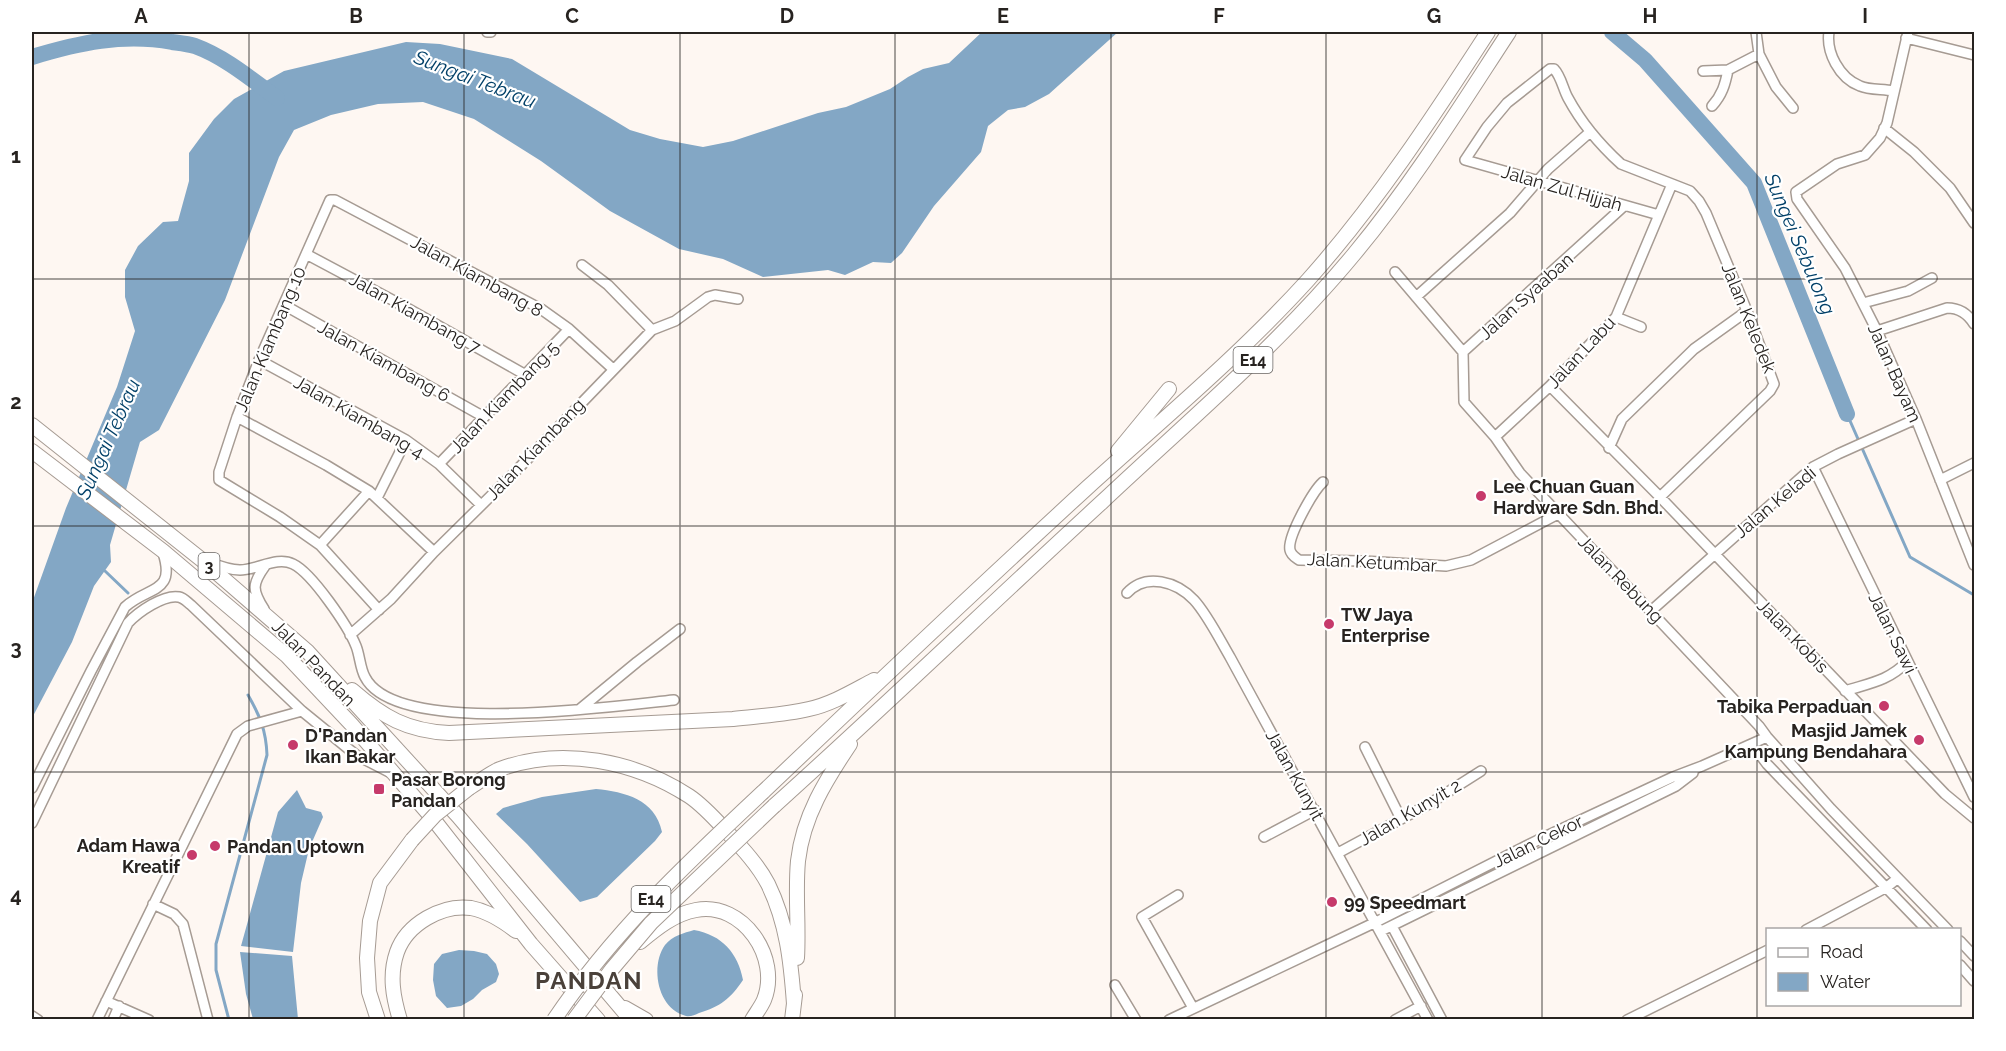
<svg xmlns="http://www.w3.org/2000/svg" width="2006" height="1051" font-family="Raleway,sans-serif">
	<rect width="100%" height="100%" fill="#fef7f2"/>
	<path fill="#83a7c5" d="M 982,32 L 1118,32 L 1049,94 L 1025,107 L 1008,110 L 988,126 L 981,152 L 934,206 L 902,253 L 891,263 L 873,262 L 845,275 L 828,270 L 763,277 L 723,259 L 679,249 L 610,211 L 541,161 L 474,119 L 423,102 L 378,104 L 331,115 L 294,130 L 279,157 L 225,300 L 159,430 L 140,442 L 110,545 L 111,562 L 94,586 L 72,642 L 32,718 L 32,603 L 66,508 L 117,387 L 135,331 L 125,297 L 125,270 L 138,246 L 163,222 L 178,221 L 189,181 L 189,153 L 214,119 L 234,99 L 284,71 L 406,42 L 440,44 L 512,59 L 630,130 L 660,139 L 703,147 L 733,141 L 818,113 L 846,107 L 890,89 L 908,77 L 923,69 L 949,63 Z
		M 596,789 C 625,792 655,799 662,832 L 655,841 L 597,897 L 580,902 L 527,844 L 496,814 L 503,808 L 542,797 Z
		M 297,790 L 306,808 L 321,812 L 323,817 L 309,849 L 301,883 L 293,952 L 241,946 L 278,812 Z
		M 694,930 C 722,935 738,953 743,980 C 731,998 720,1007 699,1013 C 695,1015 690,1017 686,1016 C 657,1009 650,966 665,945 C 672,936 684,933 694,930 Z
		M 459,950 L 474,951 L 487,954 L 496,964 L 499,974 L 496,982 L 482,990 L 473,999 L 461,1006 L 447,1008 L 436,996 L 433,980 L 434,964 L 442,954 Z
		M 240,952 L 292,956 L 298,1019 L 253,1019 L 246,994 Z"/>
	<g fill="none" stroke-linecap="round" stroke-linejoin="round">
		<path stroke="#83a7c5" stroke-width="3" d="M 1847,414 L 1910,557 L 1974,595
			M 105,571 L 128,593
			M 229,1020 L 216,970 L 216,944 L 267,755 C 266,730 260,716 248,695"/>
		<path stroke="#83a7c5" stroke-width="16" d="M 1612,32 L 1645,60 L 1754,183 L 1847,414
			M 32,57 C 78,43 123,33 172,42 C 179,43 188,44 195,46 C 225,57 251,79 277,98"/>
		<g stroke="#a69b93" stroke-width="12">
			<path id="minor" d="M 487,32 L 491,32
				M 1829,32 C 1826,52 1839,78 1860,86 C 1869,90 1883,89 1893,91
				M 1908,32 L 1887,123 L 1880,138 L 1865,155 L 1837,164 L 1796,192 L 1797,199 L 1845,268 L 1877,331 L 1916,419 L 1974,565
				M 1906,38 L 1974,55
				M 1759,54 L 1776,87 L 1793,108
				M 1703,71 L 1728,70 L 1759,54 L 1756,32
				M 1712,106 C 1722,95 1725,85 1728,70
				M 1884,128 L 1914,152 L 1950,188 L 1974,223
				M 1624,206 L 1463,352 L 1464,402 L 1495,437 L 1520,473 L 1759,726 L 1767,737 L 1831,809 L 1948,930
				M 1659,215 L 1465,160 L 1487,127 L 1507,103 L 1550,69 L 1554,69 C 1561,76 1563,89 1568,98 C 1582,124 1599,144 1621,164 L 1690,191 L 1699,201 L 1706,213 L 1747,311 L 1774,384 L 1770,391 L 1660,497
				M 306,254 L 398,303 L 524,374
				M 1395,272 L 1463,352
				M 1416,297 L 1510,213 L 1548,169 L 1589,133
				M 1863,303 L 1908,291 L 1932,278
				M 284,305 L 484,417
				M 1616,317 L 1641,327
				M 652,330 L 675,321 L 708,297 L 715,295 L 738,299
				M 1877,331 L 1947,308 C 1959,308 1968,314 1974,324
				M 259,360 L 406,440 L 439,464 L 481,505
				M 1550,386 L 1660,497 L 1945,794 L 1974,818
				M 237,417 L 326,465 L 369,491 L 434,552
				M 1495,437 L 1550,386 L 1616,317 L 1672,184
				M 1609,448 L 1622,419 L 1694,349 L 1747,311
				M 439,464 L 569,329
				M 1813,467 L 1974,797
				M 1940,480 L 1974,463
				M 1323,482 C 1313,491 1287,537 1290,550 C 1291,555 1295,557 1299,560 L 1363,561 L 1446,566 L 1471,560 L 1558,514
				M 377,498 L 406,440
				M 320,545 L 369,491
				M 209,562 C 219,566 229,570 240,570 C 257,570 277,556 293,564 C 312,573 348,626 356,646 C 360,656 360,668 365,677 C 396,738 615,706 674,700
				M 1127,593 C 1146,572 1177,582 1194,600 C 1207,614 1220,640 1230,657 L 1428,1020
				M 264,609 C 252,590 252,584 265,566
				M 379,610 L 320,545 L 280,517 L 219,480 L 219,472 L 237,417 L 259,360 L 330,200 L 335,200 L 541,309 L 569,329 L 613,369
				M 1652,610 L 1813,467 L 1838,454 L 1916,419
				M 350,635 L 391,599 L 434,552 L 515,472 L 652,330 L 608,285 L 582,265
				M 1845,691 C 1870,683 1888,681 1907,662
				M 580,709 L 637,662 L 680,629
				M 1752,744 L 1767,764 L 1927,930
				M 1365,747 L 1401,819
				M 32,788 L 91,671 L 125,607 C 148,586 176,594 163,553
				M 32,823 L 128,623 C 138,612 164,594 179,597 C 184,598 187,602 191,605 L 302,711 L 356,755 L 389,772
				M 1264,837 L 1315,810
				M 1338,853 L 1429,804 L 1481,771
				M 1178,895 L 1142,917 L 1193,1008
				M 153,904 L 174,914 L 183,924 L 208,1020
				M 1392,926 L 1442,1020
				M 1806,930 L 1887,887 L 1898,878
				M 1381,931 L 1676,786 L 1693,773
				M 1960,941 L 1974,956
				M 1960,965 L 1974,981
				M 1115,985 L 1136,1020
				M 106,1001 L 149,1020
				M 32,1016 L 38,1020
				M 97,1020 L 237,734 L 248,726 L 302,711
				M 113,1020 L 119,1006
				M 1169,1020 L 1376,922 L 1538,840 L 1673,777 L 1702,766 L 1767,737
				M 1395,1020 L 1421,1006
				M 1627,1020 L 1768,950"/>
		</g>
		<g stroke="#a69b93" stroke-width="16">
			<path id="highway" d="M 32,425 L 202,560 L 307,651 L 458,816 L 631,1020
				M 32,451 L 163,551 L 287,656 L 352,725 L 434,820 L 531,944 L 598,1020
				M 1118,451 L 1169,389
				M 352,690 C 383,717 407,731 449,733 L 733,719 C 758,716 784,715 809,709 C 832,704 853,691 874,680
				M 469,788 C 479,782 490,773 500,769 C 562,746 635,761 689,796 C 704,806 716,820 729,834 C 743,849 758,865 768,884 C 787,923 791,962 794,1004
				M 763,792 C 870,690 978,588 1088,487 C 1162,420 1240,355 1308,280 C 1376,204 1433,117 1488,32
				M 774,806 C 885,706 992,603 1102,502 C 1188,421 1280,344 1355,253 C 1413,183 1460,107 1509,32
				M 640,942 C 657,928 674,914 696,910 C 743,901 781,958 764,1000 C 761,1007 756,1013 752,1020
				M 797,958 C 799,925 795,893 798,861 C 803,816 826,780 850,744
				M 625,1008 L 646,1020
				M 378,1020 L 369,992 L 367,958 L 370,921 L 380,883 L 412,840
				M 400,1020 C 393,997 389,975 397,952 C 407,924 442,904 471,908 C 487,911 503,921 516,931
				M 792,1020 L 795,995"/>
		</g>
		<use href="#minor" stroke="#fff" stroke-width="9"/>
		<use href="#highway" stroke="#fff" stroke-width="14"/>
		<g stroke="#a69b93" stroke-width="16" stroke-linecap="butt">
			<path id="highway-bridge" d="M 412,840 L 435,815 L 469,788
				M 554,1020 C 612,933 687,863 763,792
				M 574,1020 L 612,969 L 651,923 L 774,806"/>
		</g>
		<use href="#highway-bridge" stroke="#fff" stroke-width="14"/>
	</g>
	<path fill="none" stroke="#272320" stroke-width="1.5" stroke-opacity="0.55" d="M 249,32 L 249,1020M 464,32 L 464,1020M 680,32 L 680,1020M 895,32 L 895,1020M 1111,32 L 1111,1020M 1326,32 L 1326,1020M 1542,32 L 1542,1020M 1757,32 L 1757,1020M 32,279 L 1974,279M 32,526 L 1974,526M 32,772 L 1974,772"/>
	<g fill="#c63a6b" stroke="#fff" stroke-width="2">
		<circle cx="1481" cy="496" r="6"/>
		<circle cx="1329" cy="624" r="6"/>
		<circle cx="1884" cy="706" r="6"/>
		<circle cx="1919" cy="740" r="6"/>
		<circle cx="293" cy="745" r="6"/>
		<rect x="373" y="783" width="12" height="12" rx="3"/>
		<circle cx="215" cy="846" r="6"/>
		<circle cx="192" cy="855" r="6"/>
		<circle cx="1332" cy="902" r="6"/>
	</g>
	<g text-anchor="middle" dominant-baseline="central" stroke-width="4.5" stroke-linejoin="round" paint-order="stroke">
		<g fill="#fff" stroke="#686563" stroke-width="1.5">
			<rect x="1233.5" y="347" width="39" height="26" rx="4.5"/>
			<rect x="198.5" y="553" width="21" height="26" rx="4.5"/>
			<rect x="631.5" y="886" width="39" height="26" rx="4.5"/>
		</g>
		<g font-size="16" font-weight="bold" fill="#272320">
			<text x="1253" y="360">E14</text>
			<text x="209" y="566">3</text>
			<text x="651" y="899">E14</text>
		</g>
		<g font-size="18" fill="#272320" stroke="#fff">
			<text transform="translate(1562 188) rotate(16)">Jalan Zul Hijjah</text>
			<text transform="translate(477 276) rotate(29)">Jalan Kiambang 8</text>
			<text transform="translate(1526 296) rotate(-42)">Jalan Syaaban</text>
			<text transform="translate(415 313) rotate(29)">Jalan Kiambang 7</text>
			<text transform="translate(1749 318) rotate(68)">Jalan Keledek</text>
			<text transform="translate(270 339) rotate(-67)">Jalan Kiambang 10</text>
			<text transform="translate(1581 352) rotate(-47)">Jalan Labu</text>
			<text transform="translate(384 361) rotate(29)">Jalan Kiambang 6</text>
			<text transform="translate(1895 373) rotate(66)">Jalan Bayam</text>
			<text transform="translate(504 397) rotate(-46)">Jalan Kiambang 5</text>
			<text transform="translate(359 417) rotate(30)">Jalan Kiambang 4</text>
			<text transform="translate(535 449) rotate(-46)">Jalan Kiambang</text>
			<text transform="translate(1775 502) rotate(-40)">Jalan Keladi</text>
			<text transform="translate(1372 562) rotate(3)">Jalan Ketumbar</text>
			<text transform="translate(1621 579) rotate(46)">Jalan Rebung</text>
			<text transform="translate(1893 633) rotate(64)">Jalan Sawi</text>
			<text transform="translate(1793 636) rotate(46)">Jalan Kobis</text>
			<text transform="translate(314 663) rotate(46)">Jalan Pandan</text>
			<text transform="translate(1295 775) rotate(61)">Jalan Kunyit</text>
			<text transform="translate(1410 812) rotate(-30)">Jalan Kunyit 2</text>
			<text transform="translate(1538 841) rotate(-26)">Jalan Cekor</text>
		</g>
		<g font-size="18" font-weight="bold" fill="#272320" stroke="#fff" text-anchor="start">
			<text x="1493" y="486">Lee Chuan Guan<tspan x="1493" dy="21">Hardware Sdn. Bhd.</tspan></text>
			<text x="1341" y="614">TW Jaya<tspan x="1341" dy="21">Enterprise</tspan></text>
			<text x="1872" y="706" text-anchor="end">Tabika Perpaduan</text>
			<text x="1907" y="730" text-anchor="end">Masjid Jamek<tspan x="1907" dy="21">Kampung Bendahara</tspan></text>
			<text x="305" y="735">D'Pandan<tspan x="305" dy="21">Ikan Bakar</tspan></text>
			<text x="391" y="779">Pasar Borong<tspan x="391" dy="21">Pandan</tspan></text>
			<text x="180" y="845" text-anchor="end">Adam Hawa<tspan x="180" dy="21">Kreatif</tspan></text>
			<text x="227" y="846">Pandan Uptown</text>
			<text x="1344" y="902">99 Speedmart</text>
		</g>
		<g font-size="20" font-style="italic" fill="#024068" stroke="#fff">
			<text transform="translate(475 79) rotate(21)">Sungai Tebrau</text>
			<text transform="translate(1800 244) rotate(67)">Sungei Sebulong</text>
			<text transform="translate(108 439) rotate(-66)">Sungai Tebrau</text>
		</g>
		<g font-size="24" font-weight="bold" letter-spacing="1.5" fill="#4a413a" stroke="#fff">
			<text x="589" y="980">PANDAN</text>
		</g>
	</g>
	<rect width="2006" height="1051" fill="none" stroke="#ffffff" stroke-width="66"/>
	<rect x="1766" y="928" width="195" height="78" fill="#ffffff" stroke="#a9a7a6" stroke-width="1.5"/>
	<rect x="1778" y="948" width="30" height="9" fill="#ffffff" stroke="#a9a7a6" stroke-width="1.5"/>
	<text x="1820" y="958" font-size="18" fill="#272320">Road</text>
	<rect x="1778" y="973" width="30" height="18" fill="#83a7c5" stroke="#a9a7a6" stroke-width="1.5"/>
	<text x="1820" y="988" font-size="18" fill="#272320">Water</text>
	<rect x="33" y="33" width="1940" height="985" fill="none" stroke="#272320" stroke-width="2"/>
	<g font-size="20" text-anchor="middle" font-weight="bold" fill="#272320">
		<text x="141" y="23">A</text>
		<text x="356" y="23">B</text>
		<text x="572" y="23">C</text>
		<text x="787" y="23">D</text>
		<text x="1003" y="23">E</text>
		<text x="1219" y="23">F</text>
		<text x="1434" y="23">G</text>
		<text x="1650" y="23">H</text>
		<text x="1865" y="23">I</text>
		<text x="16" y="163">1</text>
		<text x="16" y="409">2</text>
		<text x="16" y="655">3</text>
		<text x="16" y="902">4</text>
	</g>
</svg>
